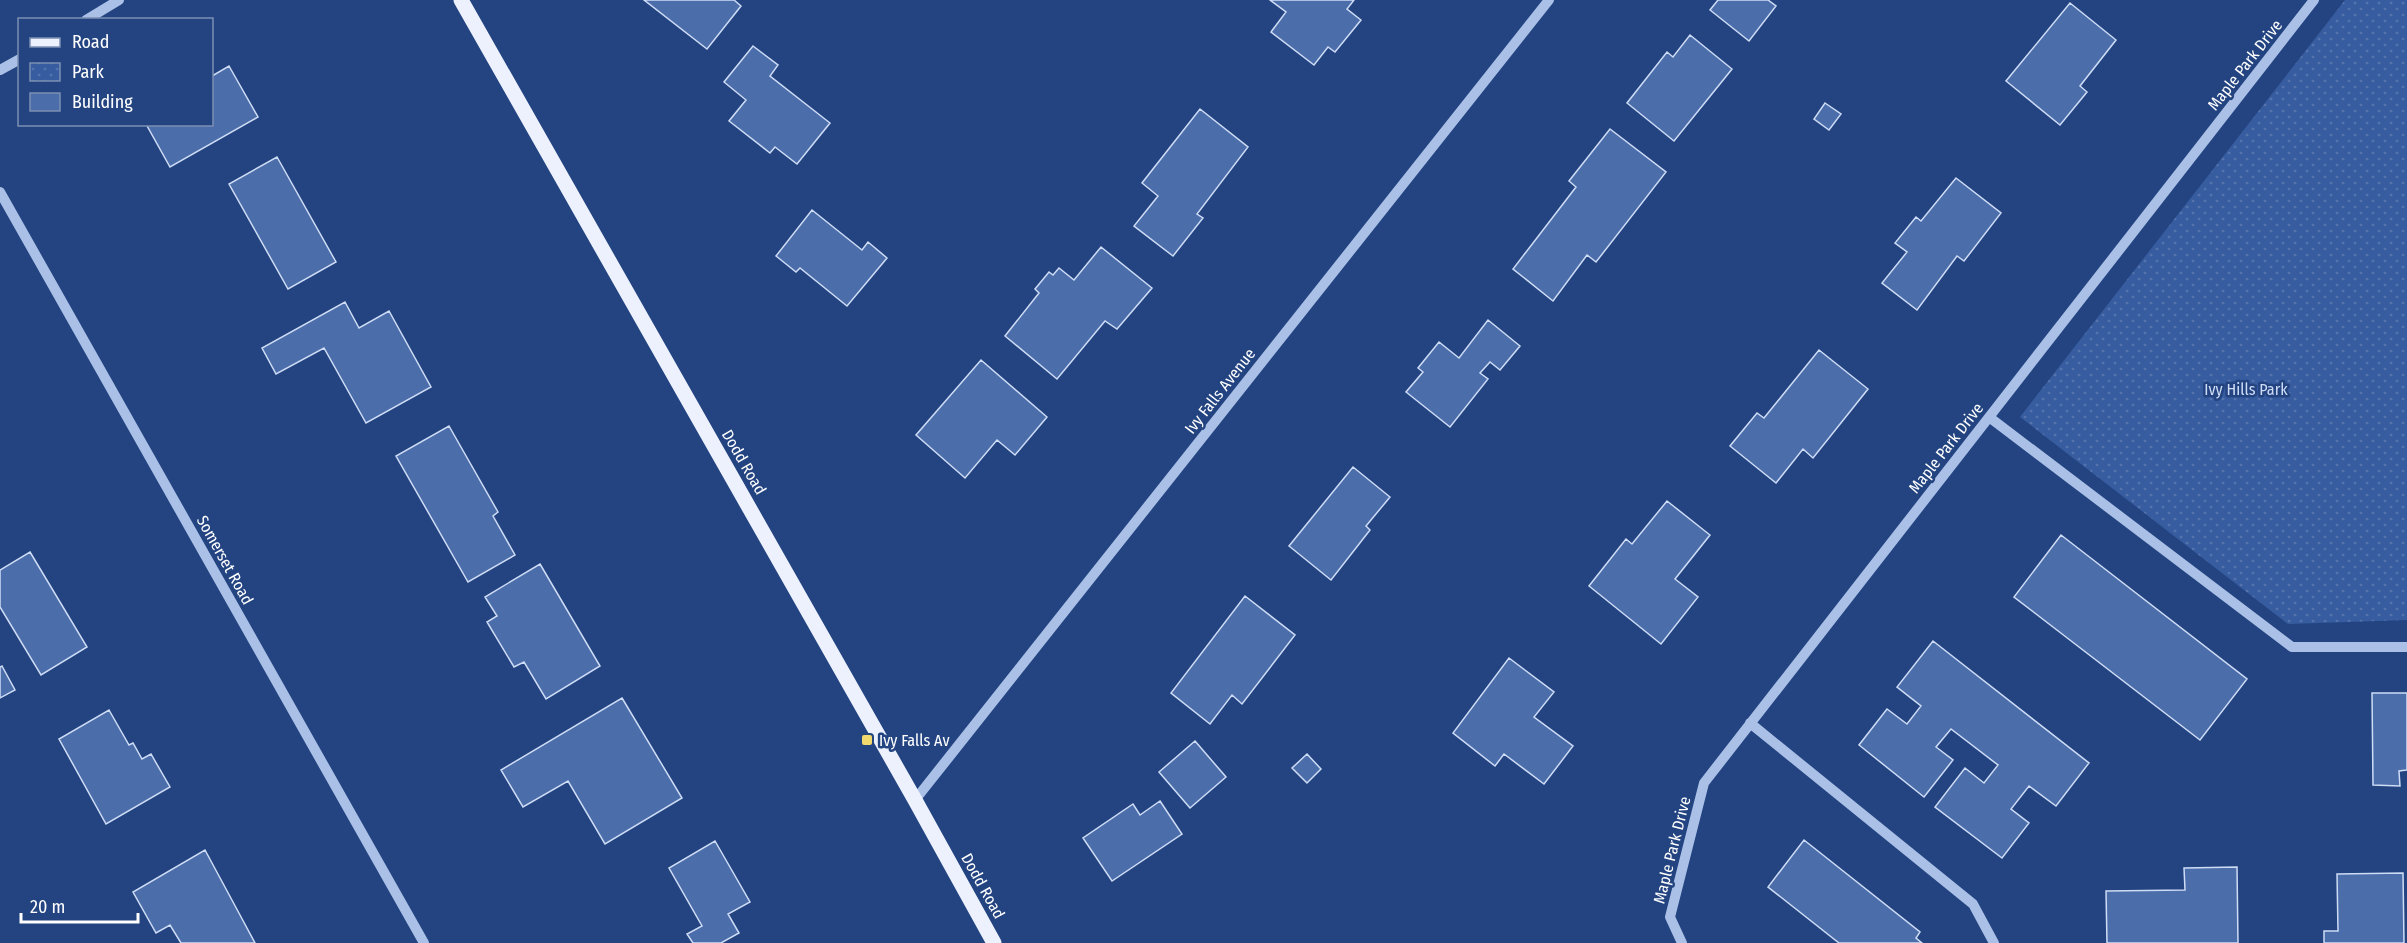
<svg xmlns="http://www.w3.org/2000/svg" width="2407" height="943" font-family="'Fira Sans Condensed',sans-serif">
	<defs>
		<pattern id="park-dots" width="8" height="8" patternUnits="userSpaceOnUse" patternTransform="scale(1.5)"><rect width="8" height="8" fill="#375c9f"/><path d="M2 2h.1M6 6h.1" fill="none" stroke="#5574ad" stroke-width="1.8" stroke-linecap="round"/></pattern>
	</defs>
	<rect width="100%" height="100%" fill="#234481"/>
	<path fill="url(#park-dots)" d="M 2345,0 L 2407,0 L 2407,620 L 2288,624 L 2020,417 Z"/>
	<path fill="#4b6daa" stroke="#cedcf6" stroke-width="1.5" d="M 644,0 L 734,0 L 741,6 L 707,49 Z
		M 1270,0 L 1354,0 L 1347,9 L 1361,20 L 1335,52 L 1328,47 L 1314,65 L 1271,32 L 1286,12 Z
		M 1718,0 L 1768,0 L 1776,6 L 1749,41 L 1710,10 Z
		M 2070,3 L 2116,40 L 2080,86 L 2087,92 L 2060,125 L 2006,81 Z
		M 1690,35 L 1732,69 L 1674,141 L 1627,103 L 1667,52 L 1673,57 Z
		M 753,46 L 778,65 L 770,76 L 830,123 L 797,164 L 775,147 L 770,153 L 729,121 L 746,100 L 724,82 Z
		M 229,66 L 258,117 L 170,167 L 146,124 L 212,124 L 212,76 Z
		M 1825,103 L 1841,114 L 1829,130 L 1814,119 Z
		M 1200,109 L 1248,147 L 1197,214 L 1203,218 L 1173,256 L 1134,226 L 1158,196 L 1142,183 Z
		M 1610,129 L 1666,172 L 1596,262 L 1587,255 L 1553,301 L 1513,269 L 1576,187 L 1569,181 Z
		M 277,157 L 336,262 L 288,289 L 229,184 Z
		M 1956,178 L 2001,213 L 1964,261 L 1957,256 L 1917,310 L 1882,283 L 1907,252 L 1895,243 L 1916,217 L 1921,221 Z
		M 812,210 L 862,250 L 868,242 L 887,258 L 847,306 L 800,268 L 796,272 L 776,256 Z
		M 1101,247 L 1152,288 L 1117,329 L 1105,321 L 1057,379 L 1005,336 L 1039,293 L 1035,289 L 1049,272 L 1053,275 L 1059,268 L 1074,280 Z
		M 345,302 L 359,328 L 389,311 L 431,387 L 366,423 L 324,348 L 276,374 L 262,348 Z
		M 1488,320 L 1520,346 L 1500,370 L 1490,362 L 1480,373 L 1488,379 L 1450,427 L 1406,392 L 1423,372 L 1418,368 L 1439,342 L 1459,358 Z
		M 1819,350 L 1868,389 L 1813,458 L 1803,449 L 1776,483 L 1730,446 L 1757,413 L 1764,418 Z
		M 981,360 L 1047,417 L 1015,455 L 997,440 L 965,478 L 916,435 Z
		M 449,426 L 498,512 L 493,516 L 515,555 L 468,582 L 396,456 Z
		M 1353,467 L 1390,497 L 1366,526 L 1370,530 L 1331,580 L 1289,546 Z
		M 1667,501 L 1710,535 L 1675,579 L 1698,597 L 1661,644 L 1589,586 L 1626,539 L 1632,544 Z
		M 2061,535 L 2247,679 L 2200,740 L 2014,597 Z
		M 30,552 L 87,647 L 41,675 L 0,607 L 0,570 Z
		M 540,564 L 600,666 L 546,699 L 524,662 L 514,667 L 487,622 L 497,616 L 485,597 Z
		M 1245,596 L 1295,635 L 1242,704 L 1232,695 L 1210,724 L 1171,693 Z
		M 1933,641 L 2089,763 L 2056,806 L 2029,786 L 2011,809 L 2029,823 L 2002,858 L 1935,807 L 1965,768 L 1984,783 L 1998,765 L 1951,729 L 1936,747 L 1953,760 L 1924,797 L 1859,745 L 1887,709 L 1907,724 L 1921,706 L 1897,687 Z
		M 1509,658 L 1554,692 L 1534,717 L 1573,746 L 1544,784 L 1504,754 L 1495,766 L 1453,733 Z
		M 2,666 L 15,690 L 0,698 L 0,667 Z
		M 2372,693 L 2407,693 L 2407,770 L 2399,771 L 2400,786 L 2373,785 Z
		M 622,698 L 682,798 L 605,844 L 568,781 L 523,807 L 501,770 Z
		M 109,710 L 129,745 L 133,743 L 142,759 L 151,754 L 170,787 L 106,824 L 59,739 Z
		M 1195,741 L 1226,777 L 1190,808 L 1159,772 Z
		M 1307,754 L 1321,769 L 1307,783 L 1292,768 Z
		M 1160,801 L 1182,834 L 1112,881 L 1083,838 L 1133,804 L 1140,815 Z
		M 1804,840 L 1920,932 L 1916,938 L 1922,943 L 1839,943 L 1768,887 Z
		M 715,841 L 750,902 L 728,914 L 739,933 L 721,943 L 693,943 L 687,934 L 702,926 L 669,868 Z
		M 205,850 L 240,915 L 255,943 L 181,943 L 170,925 L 156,933 L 133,892 Z
		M 2237,867 L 2238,943 L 2107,943 L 2106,891 L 2185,890 L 2184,868 Z
		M 2403,873 L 2404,943 L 2324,943 L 2324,931 L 2338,931 L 2337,874 Z"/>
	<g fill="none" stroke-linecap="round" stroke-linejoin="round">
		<path stroke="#aac0e7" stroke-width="10" d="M 86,20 L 119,0
			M 0,70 L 20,59
			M 0,192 L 424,943
			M 1989,417 L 2292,647 L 2407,647
			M 1750,723 L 1973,904 L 1994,943
			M 915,800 L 1549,0
			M 1682,943 L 1670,917 L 1704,783 L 2314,0"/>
		<path stroke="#ecf1fd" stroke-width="15" d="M 461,0 L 915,800 L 994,943"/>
	</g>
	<rect fill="#f2d86d" stroke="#234481" stroke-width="2" x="861" y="734" width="12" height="12" rx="3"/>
	<g text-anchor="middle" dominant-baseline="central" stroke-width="5" stroke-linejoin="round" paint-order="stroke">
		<g font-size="16" fill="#fff" stroke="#234481">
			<text transform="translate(2245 65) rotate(-52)">Maple Park Drive</text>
			<text transform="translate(1220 391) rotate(-52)">Ivy Falls Avenue</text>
			<text transform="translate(1946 448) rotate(-52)">Maple Park Drive</text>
			<text transform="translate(744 462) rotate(60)">Dodd Road</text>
			<text transform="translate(225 560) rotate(61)">Somerset Road</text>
			<text transform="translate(1672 850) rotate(-76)">Maple Park Drive</text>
			<text transform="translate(983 886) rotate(61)">Dodd Road</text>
		</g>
		<g font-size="16" fill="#cedcf6" stroke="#234481">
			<text x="2246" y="389">Ivy Hills Park</text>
		</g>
		<g font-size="16" fill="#fff" stroke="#234481" text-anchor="start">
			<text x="879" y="740">Ivy Falls Av</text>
		</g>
	</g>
	<rect x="18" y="18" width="195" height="108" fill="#234481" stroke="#7b8fb3" stroke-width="1.5"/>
	<rect x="30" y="38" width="30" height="9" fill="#ecf1fd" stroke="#7b8fb3" stroke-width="1.5"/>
	<text x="72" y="48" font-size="18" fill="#ffffff">Road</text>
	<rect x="30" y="63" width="30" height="18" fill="url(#park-dots)" stroke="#7b8fb3" stroke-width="1.5"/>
	<text x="72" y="78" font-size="18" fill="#ffffff">Park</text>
	<rect x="30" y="93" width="30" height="18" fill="#4b6daa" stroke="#7b8fb3" stroke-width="1.5"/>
	<text x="72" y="108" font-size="18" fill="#ffffff">Building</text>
	<path d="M21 913v9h117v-9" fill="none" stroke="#ffffff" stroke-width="3"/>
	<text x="30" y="913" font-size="18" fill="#ffffff" stroke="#234481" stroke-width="4.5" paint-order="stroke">20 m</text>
</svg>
